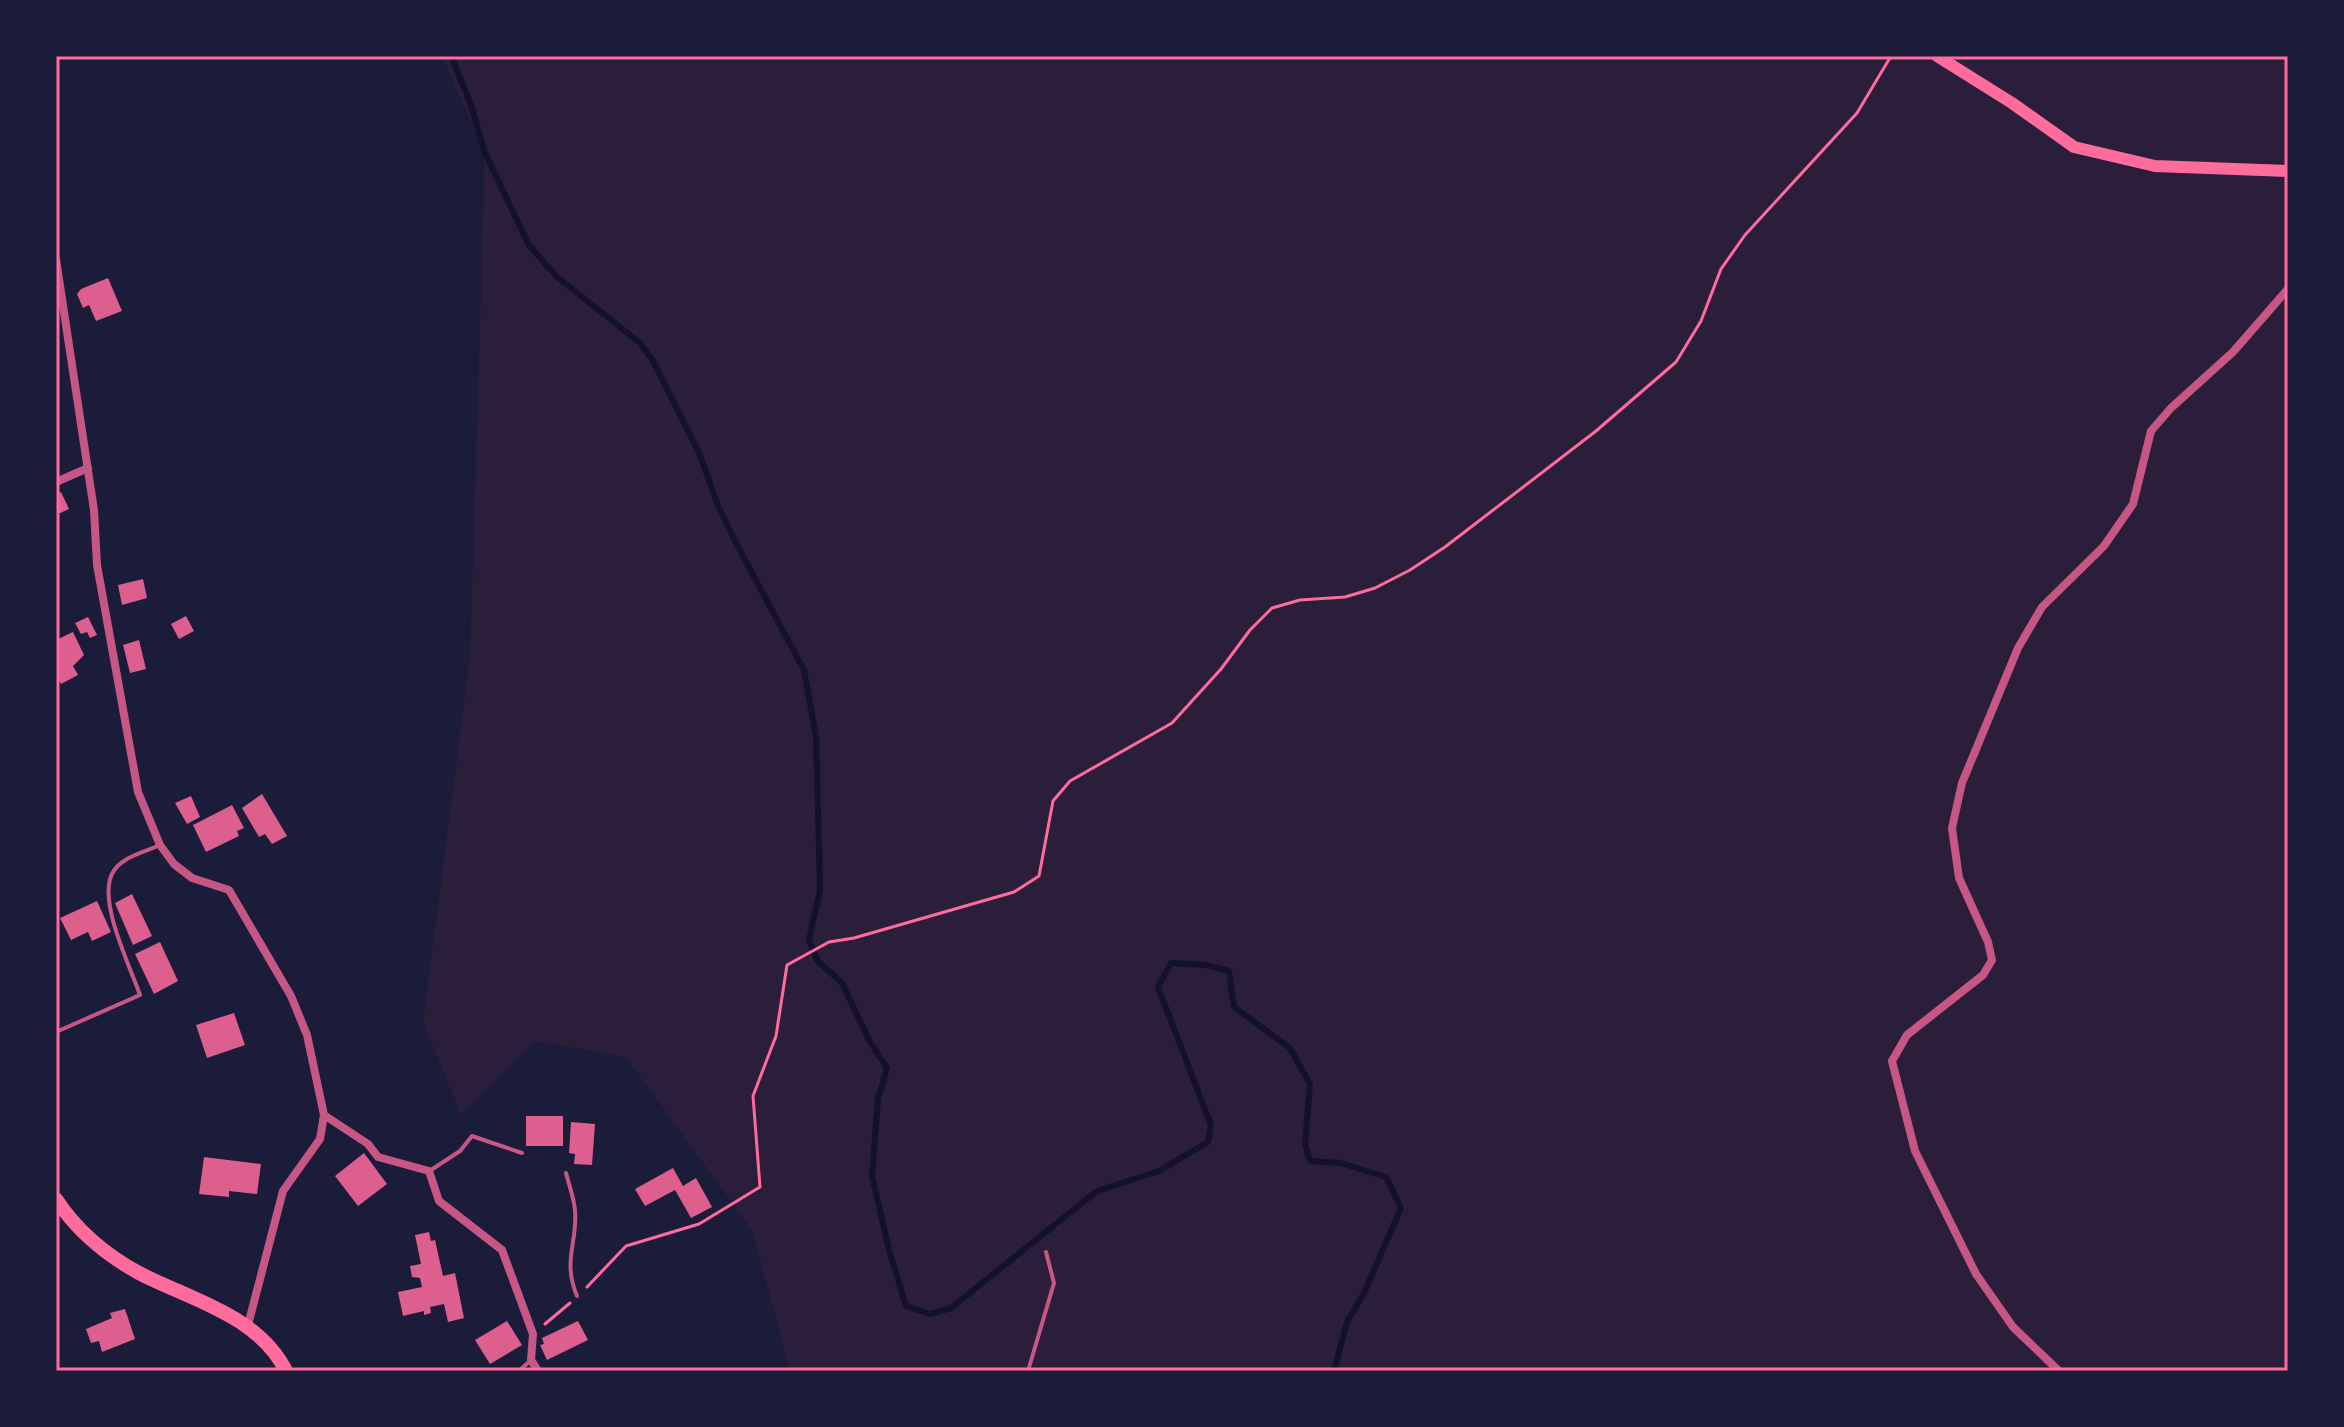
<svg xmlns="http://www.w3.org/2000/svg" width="2344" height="1427" font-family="Commissioner,sans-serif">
	<rect width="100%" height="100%" fill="#1b1b3a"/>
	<path fill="#2a1e3b" d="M 442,56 L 2288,56 L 2288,1371 L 790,1371 L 752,1230 L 626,1057 L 535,1041 L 461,1115 L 423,1022 L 470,657 L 485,154 Z"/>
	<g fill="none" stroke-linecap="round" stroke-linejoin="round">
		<path stroke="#12122b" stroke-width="6" d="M 451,56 L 471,105 L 485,153 L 529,245 L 557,277 L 639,342 L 653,361 L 700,455 L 718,506 L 736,543 L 804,670 L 816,736 L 820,890 L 809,940 L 817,960 L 842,983 L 869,1040 L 887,1068 L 878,1099 L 872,1176 L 889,1250 L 906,1306 L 930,1314 L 951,1308 L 1097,1191 L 1159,1171 L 1208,1142 L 1211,1125 L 1158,987 L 1171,963 L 1206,965 L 1229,971 L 1234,1007 L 1290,1048 L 1310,1084 L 1305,1144 L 1310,1161 L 1341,1163 L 1386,1177 L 1401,1208 L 1364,1293 L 1347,1322 L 1334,1371"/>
	</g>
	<path fill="#dd5f8e" d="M 108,278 L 122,311 L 96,321 L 89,305 L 83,308 L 77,294 L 81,289 Z
		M 61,492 L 69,509 L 56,515 L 56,495 Z
		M 143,579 L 147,598 L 122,605 L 118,585 Z
		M 186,616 L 194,631 L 179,639 L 171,624 Z
		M 88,617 L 97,635 L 90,638 L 87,632 L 81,634 L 75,623 Z
		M 73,632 L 84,655 L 73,666 L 78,675 L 61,684 L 56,675 L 56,640 Z
		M 139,640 L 146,669 L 130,673 L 123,645 Z
		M 262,794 L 287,836 L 272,844 L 265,834 L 259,837 L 242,808 Z
		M 191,796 L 200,817 L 187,824 L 175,803 Z
		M 232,805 L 244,828 L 237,831 L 239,836 L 206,852 L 193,825 Z
		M 132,894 L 152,936 L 133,945 L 115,903 Z
		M 97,901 L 111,932 L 92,941 L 88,932 L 71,940 L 60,918 Z
		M 160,942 L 178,981 L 154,994 L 135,954 Z
		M 234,1013 L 245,1045 L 207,1058 L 196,1025 Z
		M 526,1116 L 563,1116 L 563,1146 L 526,1146 Z
		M 571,1122 L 595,1124 L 592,1165 L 574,1164 L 575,1154 L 569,1153 Z
		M 364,1153 L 387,1184 L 358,1206 L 335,1176 Z
		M 204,1157 L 261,1164 L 257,1194 L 229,1191 L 229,1197 L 199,1194 Z
		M 673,1168 L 683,1186 L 696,1178 L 712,1207 L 691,1218 L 675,1190 L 645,1206 L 635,1189 Z
		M 429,1232 L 431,1241 L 435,1240 L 443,1276 L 455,1273 L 464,1318 L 448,1322 L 444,1304 L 430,1307 L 431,1313 L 424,1315 L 424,1311 L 403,1316 L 398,1292 L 422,1287 L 420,1278 L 412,1277 L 410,1266 L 421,1264 L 415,1235 Z
		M 125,1309 L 135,1339 L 102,1352 L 99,1341 L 91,1343 L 86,1329 L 112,1318 L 110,1313 Z
		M 507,1321 L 522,1345 L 490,1364 L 475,1340 Z
		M 578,1321 L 588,1340 L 547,1360 L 540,1345 L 544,1344 L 542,1338 Z"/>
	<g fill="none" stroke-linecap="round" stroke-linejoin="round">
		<path stroke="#ff6b9d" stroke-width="3" d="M 587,1287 L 626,1246 L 699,1224 L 760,1187 L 753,1096 L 776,1036 L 787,965 L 829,942 L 854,938 L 1014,892 L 1039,876 L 1053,801 L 1070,781 L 1172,723 L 1221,669 L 1250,630 L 1272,608 L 1300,600 L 1345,597 L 1375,588 L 1410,570 L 1445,547 L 1596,431 L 1676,362 L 1701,321 L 1721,269 L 1745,235 L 1857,113 L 1891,56
			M 545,1324 L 570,1303"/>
		<path stroke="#c65784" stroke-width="4" d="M 56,1032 L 140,995 C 130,966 98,902 112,874 C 120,857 145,852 160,845
			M 431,1170 L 460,1151 L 472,1136 L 522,1153
			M 566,1173 C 569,1185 574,1198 575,1210 C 578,1242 562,1260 577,1296
			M 519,1371 L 531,1360
			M 1028,1371 L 1054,1283 L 1046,1252"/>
		<path stroke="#c65784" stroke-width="8" d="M 56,259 L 94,510 L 97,565 L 138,792 L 160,845 L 174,864 L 192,878 L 229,890 L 291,996 L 307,1035 L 324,1115 L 320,1139 L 283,1191 L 248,1325
			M 56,482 L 88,468
			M 324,1115 L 368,1144 L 378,1157 L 429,1171 L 439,1201 L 502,1250 L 533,1334 L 531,1360 L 538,1371
			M 2059,1371 L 2013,1327 L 1976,1274 L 1915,1151 L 1892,1061 L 1907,1035 L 1983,975 L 1992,960 L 1988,942 L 1959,878 L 1952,828 L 1962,783 L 2018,648 L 2042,607 L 2104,546 L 2133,504 L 2151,431 L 2171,408 L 2233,352 L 2288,289"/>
		<path stroke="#ff6b9d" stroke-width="12" d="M 1937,56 L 2012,103 L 2074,147 L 2155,166 L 2288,171"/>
		<path stroke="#ff6b9d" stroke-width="14" d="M 56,1199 C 77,1231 106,1255 139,1273 C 191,1300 258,1315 286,1371"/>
	</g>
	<rect width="2344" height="1427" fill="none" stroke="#1b1b3a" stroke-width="116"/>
	<rect x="58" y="58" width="2228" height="1311" fill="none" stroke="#ff6b9d" stroke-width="3"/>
</svg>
